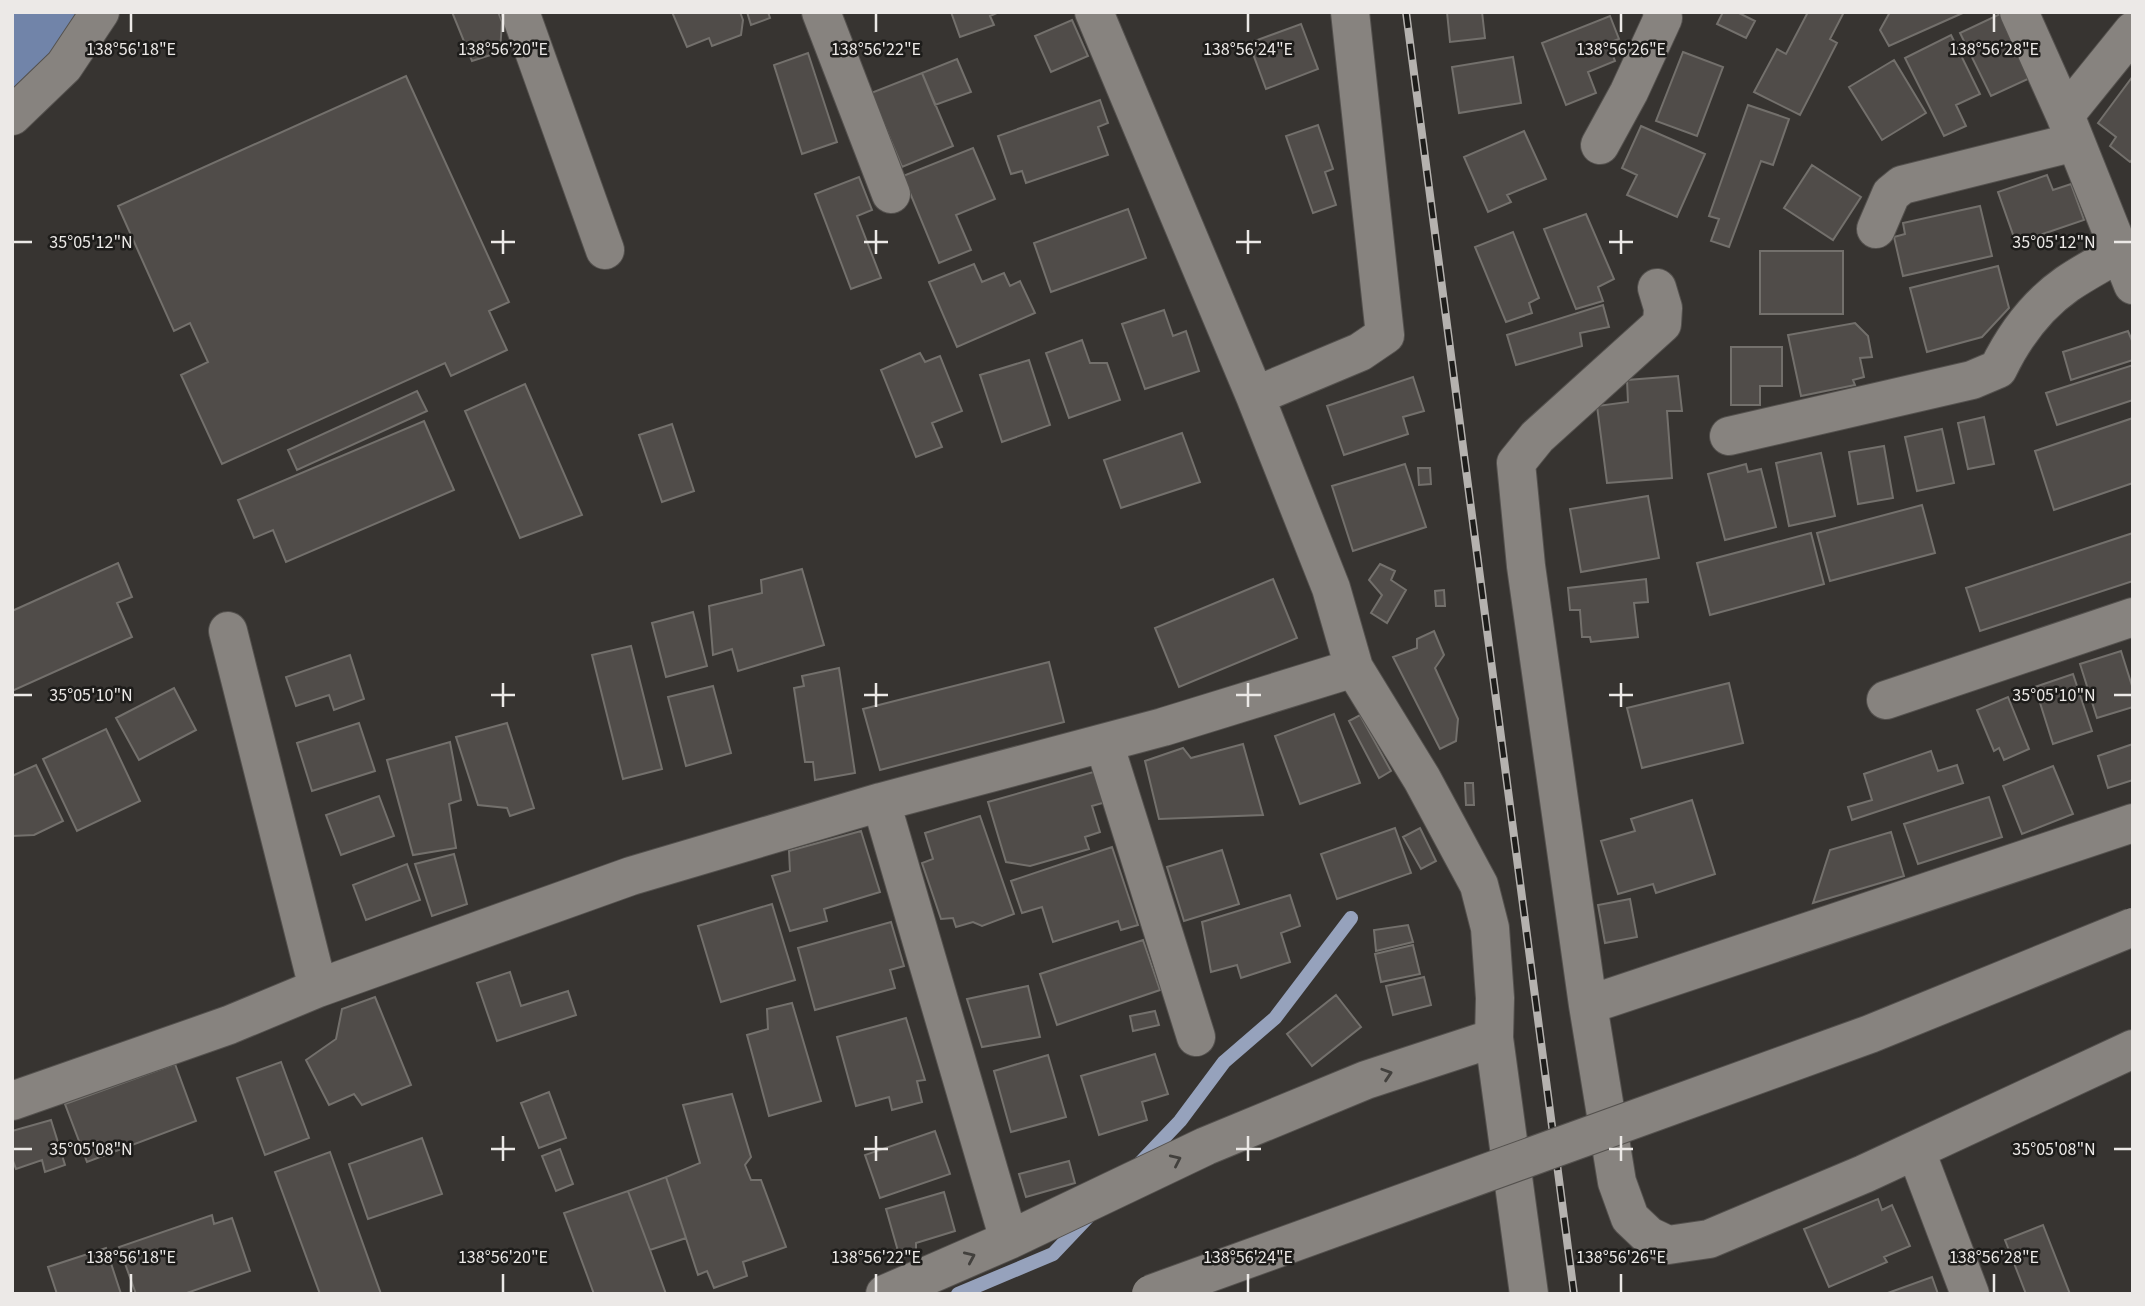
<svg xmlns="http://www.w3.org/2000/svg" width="2145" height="1306" font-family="'Source Sans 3',sans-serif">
	<rect width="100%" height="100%" fill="#373431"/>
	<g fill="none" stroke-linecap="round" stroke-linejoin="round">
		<path stroke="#96a2bc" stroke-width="14" d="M 1140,1163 L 1180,1121 L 1224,1062 L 1275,1018 L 1351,918
			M 958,1294 L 1053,1254 L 1090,1215"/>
		<path stroke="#7184a9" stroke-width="88" d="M 12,50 L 43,12"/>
	</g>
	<path fill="#504c49" stroke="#73706c" stroke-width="2" d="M 452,12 L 498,12 L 502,22 L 500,52 L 472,61 Z
		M 672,12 L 740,12 L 743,20 L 741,35 L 712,46 L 709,38 L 687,47 Z
		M 747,12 L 768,12 L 770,18 L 751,25 Z
		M 951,12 L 999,12 L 990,16 L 994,25 L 960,37 Z
		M 1447,12 L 1482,12 L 1485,38 L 1450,42 Z
		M 1723,12 L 1737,12 L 1755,21 L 1746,38 L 1717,24 Z
		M 1808,12 L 1844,12 L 1830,39 L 1837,43 L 1800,115 L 1754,92 L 1777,49 L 1786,54 Z
		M 1890,12 L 1965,12 L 1889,46 L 1880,30 Z
		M 2000,14 L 2030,78 L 1991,96 L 1960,33 Z
		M 1610,16 L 1619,39 L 1608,43 L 1615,61 L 1588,72 L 1596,93 L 1566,105 L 1542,43 Z
		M 1072,20 L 1088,56 L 1051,72 L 1035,36 Z
		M 1301,24 L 1318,69 L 1266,89 L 1249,43 Z
		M 1951,35 L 1980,94 L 1956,105 L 1966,126 L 1944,136 L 1905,58 Z
		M 1683,52 L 1723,67 L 1697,136 L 1656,121 Z
		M 808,53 L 837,142 L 802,154 L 774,65 Z
		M 1513,57 L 1521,103 L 1459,113 L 1452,67 Z
		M 957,59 L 971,92 L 935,105 L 922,73 Z
		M 1894,60 L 1926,113 L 1882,140 L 1849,87 Z
		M 922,73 L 953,146 L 902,167 L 871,93 Z
		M 406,76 L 509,302 L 489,311 L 507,350 L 451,376 L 445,363 L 222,464 L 181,375 L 208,362 L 190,323 L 174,331 L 118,206 Z
		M 2133,76 L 2133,159 L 2130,162 L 2110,146 L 2116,137 L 2098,123 Z
		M 1100,100 L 1108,123 L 1098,127 L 1108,155 L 1026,183 L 1022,171 L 1011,174 L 998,136 Z
		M 1748,105 L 1789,119 L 1773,165 L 1761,161 L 1729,247 L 1711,241 L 1719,219 L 1709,216 Z
		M 1318,125 L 1333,169 L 1325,172 L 1336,205 L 1313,213 L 1286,136 Z
		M 1641,126 L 1705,154 L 1677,217 L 1627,195 L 1637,175 L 1622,168 Z
		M 1524,131 L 1546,179 L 1507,195 L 1511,202 L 1488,212 L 1464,157 Z
		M 973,148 L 995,199 L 956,215 L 971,250 L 939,263 L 903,176 Z
		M 1812,165 L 1861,197 L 1833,240 L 1784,208 Z
		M 2047,175 L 2053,190 L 2071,184 L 2084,220 L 2016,243 L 1998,192 Z
		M 859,177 L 872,210 L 857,216 L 881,278 L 851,289 L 815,194 Z
		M 1980,206 L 1992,256 L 1903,276 L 1894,237 L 1905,234 L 1903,223 Z
		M 1128,209 L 1146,258 L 1051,292 L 1034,243 Z
		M 1586,214 L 1614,279 L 1598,287 L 1603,301 L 1576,309 L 1544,229 Z
		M 1513,232 L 1539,298 L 1529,303 L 1532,313 L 1506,322 L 1475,247 Z
		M 1760,251 L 1843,251 L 1843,314 L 1760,314 Z
		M 974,264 L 982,282 L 1004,273 L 1010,286 L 1020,281 L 1035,313 L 957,347 L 929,282 Z
		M 1998,266 L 2009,308 L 1982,337 L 1927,352 L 1910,288 Z
		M 1603,305 L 1609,327 L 1580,333 L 1582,346 L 1516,365 L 1507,335 Z
		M 1164,310 L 1173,336 L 1186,331 L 1199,371 L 1145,389 L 1122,324 Z
		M 1855,323 L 1868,336 L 1872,357 L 1860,358 L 1864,377 L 1853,380 L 1855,385 L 1801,396 L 1788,335 Z
		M 2128,331 L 2133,343 L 2133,360 L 2071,380 L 2063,352 Z
		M 1082,340 L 1090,363 L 1107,363 L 1120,400 L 1069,418 L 1046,353 Z
		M 1731,347 L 1782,347 L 1782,386 L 1760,386 L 1760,405 L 1731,405 Z
		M 920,353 L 925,362 L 940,356 L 962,411 L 932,423 L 942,447 L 916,457 L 881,370 Z
		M 1029,360 L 1050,425 L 1002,442 L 980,375 Z
		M 2133,365 L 2133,400 L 2057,425 L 2046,393 Z
		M 1678,376 L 1682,411 L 1667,411 L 1672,478 L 1607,483 L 1597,406 L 1628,402 L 1627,380 Z
		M 1413,377 L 1424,411 L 1403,417 L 1408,434 L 1344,455 L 1327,406 Z
		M 525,384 L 582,515 L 520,538 L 465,411 Z
		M 417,391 L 427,411 L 297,470 L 288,450 Z
		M 1984,417 L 1994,464 L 1968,469 L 1958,423 Z
		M 2133,418 L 2133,483 L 2054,510 L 2035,451 Z
		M 424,421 L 454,490 L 286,562 L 273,530 L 254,538 L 238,500 Z
		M 672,424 L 694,491 L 662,502 L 639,435 Z
		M 1942,429 L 1954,483 L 1917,491 L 1905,437 Z
		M 1182,433 L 1200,482 L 1121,508 L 1104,460 Z
		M 1884,446 L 1893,498 L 1858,504 L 1849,452 Z
		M 1821,453 L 1835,516 L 1789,526 L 1776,463 Z
		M 1405,464 L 1426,527 L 1353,551 L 1332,486 Z
		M 1746,464 L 1748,472 L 1761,469 L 1776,527 L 1725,540 L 1708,474 Z
		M 1418,468 L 1430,468 L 1431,484 L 1419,485 Z
		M 1648,496 L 1659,558 L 1581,572 L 1570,509 Z
		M 1922,505 L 1935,553 L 1830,581 L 1817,533 Z
		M 1811,533 L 1824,584 L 1710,615 L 1697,563 Z
		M 2133,533 L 2133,581 L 1980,631 L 1966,588 Z
		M 118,563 L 132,597 L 117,603 L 132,637 L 12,691 L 12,611 Z
		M 1380,564 L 1395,571 L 1391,580 L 1406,590 L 1387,623 L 1371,613 L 1382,595 L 1369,580 Z
		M 802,569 L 824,645 L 738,671 L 732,649 L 713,655 L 709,606 L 762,593 L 761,580 Z
		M 1273,579 L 1297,638 L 1179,687 L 1155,628 Z
		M 1646,579 L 1648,602 L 1634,603 L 1638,637 L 1591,642 L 1590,637 L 1582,637 L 1580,610 L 1570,610 L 1568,588 Z
		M 1444,590 L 1445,606 L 1436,606 L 1435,591 Z
		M 693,612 L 707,666 L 666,677 L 652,623 Z
		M 1434,631 L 1444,655 L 1435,668 L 1458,719 L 1456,741 L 1440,749 L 1393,657 L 1417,648 L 1417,639 Z
		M 631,646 L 662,769 L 623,779 L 592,655 Z
		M 2121,651 L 2133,689 L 2133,707 L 2097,718 L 2080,664 Z
		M 350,655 L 364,699 L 334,710 L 329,695 L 296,706 L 286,677 Z
		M 1049,662 L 1064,722 L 880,770 L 863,709 Z
		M 839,668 L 855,773 L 815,780 L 813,762 L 805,762 L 794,688 L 804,686 L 802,676 Z
		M 2073,674 L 2092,731 L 2053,744 L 2035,687 Z
		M 1729,683 L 1743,743 L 1642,768 L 1627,708 Z
		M 713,686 L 731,753 L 686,766 L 668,697 Z
		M 174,688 L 196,730 L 139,760 L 116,718 Z
		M 2008,697 L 2029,749 L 2004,760 L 1999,748 L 1994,751 L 1977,710 Z
		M 1334,714 L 1360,783 L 1300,804 L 1275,736 Z
		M 1360,715 L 1391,771 L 1379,778 L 1349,721 Z
		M 359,723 L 375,771 L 312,791 L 297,743 Z
		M 507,723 L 534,808 L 510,816 L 507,808 L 478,805 L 456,737 Z
		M 106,729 L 140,801 L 77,831 L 43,759 Z
		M 450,742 L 461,800 L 449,804 L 456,848 L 413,855 L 387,760 Z
		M 1243,744 L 1263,815 L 1159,819 L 1145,761 L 1183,748 L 1191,758 Z
		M 2133,744 L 2133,780 L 2108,788 L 2098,756 Z
		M 1931,751 L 1938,771 L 1957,765 L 1963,783 L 1852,820 L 1848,807 L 1872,800 L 1864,774 Z
		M 36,765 L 63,821 L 34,835 L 12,836 L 12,776 Z
		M 2053,766 L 2073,814 L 2022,834 L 2003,786 Z
		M 1097,771 L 1106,802 L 1092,806 L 1100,832 L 1085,837 L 1089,849 L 1030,866 L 1006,862 L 988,802 Z
		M 1465,783 L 1473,783 L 1474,805 L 1466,805 Z
		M 379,796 L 394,836 L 341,855 L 326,815 Z
		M 1989,797 L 2002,837 L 1918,864 L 1904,824 Z
		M 1692,800 L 1715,874 L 1656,893 L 1653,884 L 1618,894 L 1601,841 L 1635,831 L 1631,819 Z
		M 980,816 L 1014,914 L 982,926 L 973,922 L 956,927 L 953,918 L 941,919 L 922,863 L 933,859 L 925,833 Z
		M 1395,828 L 1411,873 L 1337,899 L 1321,854 Z
		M 1420,828 L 1436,861 L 1421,869 L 1403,837 Z
		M 861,831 L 880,892 L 824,909 L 827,921 L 790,931 L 772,876 L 790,871 L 789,851 Z
		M 1891,832 L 1904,876 L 1813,903 L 1830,850 Z
		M 1112,847 L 1138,925 L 1121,930 L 1118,921 L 1053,942 L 1042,907 L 1022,913 L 1011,881 Z
		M 1222,850 L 1239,904 L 1184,921 L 1167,867 Z
		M 454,854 L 467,904 L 432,916 L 415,864 Z
		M 407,864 L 420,900 L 366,920 L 353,885 Z
		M 1290,895 L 1300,926 L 1281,933 L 1290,962 L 1241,978 L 1237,965 L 1211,972 L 1202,922 Z
		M 1630,899 L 1637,937 L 1605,943 L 1598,905 Z
		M 772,904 L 795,980 L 721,1002 L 698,926 Z
		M 891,922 L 904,966 L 890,970 L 895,988 L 815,1010 L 798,948 Z
		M 1408,925 L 1413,942 L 1376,951 L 1374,930 Z
		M 1143,940 L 1160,990 L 1057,1025 L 1040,974 Z
		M 1413,945 L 1420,974 L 1381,982 L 1375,954 Z
		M 510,972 L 521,1006 L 568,991 L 576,1015 L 497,1041 L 477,983 Z
		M 1424,977 L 1431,1005 L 1393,1015 L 1386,986 Z
		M 1028,986 L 1040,1037 L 982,1047 L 967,999 Z
		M 1336,995 L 1361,1027 L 1312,1066 L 1287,1034 Z
		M 375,997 L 411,1085 L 362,1105 L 354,1094 L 329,1105 L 306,1060 L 336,1039 L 342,1009 Z
		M 792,1003 L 821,1101 L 769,1116 L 747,1035 L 768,1029 L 767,1009 Z
		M 1155,1011 L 1159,1025 L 1133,1031 L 1130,1016 Z
		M 906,1018 L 925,1080 L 917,1081 L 922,1102 L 892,1110 L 889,1097 L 856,1106 L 837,1037 Z
		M 1155,1054 L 1168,1094 L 1142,1102 L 1147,1120 L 1099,1135 L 1081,1076 Z
		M 1048,1055 L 1066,1117 L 1011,1132 L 994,1071 Z
		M 281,1062 L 309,1138 L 265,1155 L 237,1078 Z
		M 175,1064 L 196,1121 L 87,1162 L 65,1104 Z
		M 549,1092 L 566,1138 L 539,1148 L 521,1103 Z
		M 732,1094 L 751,1157 L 745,1165 L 751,1180 L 761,1180 L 786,1247 L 743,1262 L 747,1276 L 714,1288 L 707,1271 L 698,1275 L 666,1177 L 700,1163 L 683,1105 Z
		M 51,1120 L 65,1165 L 45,1172 L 42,1160 L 16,1169 L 12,1158 L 12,1131 Z
		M 935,1131 L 950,1174 L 880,1198 L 865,1155 Z
		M 422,1138 L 442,1194 L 368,1219 L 349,1164 Z
		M 560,1149 L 573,1184 L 556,1191 L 542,1156 Z
		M 330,1152 L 381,1294 L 320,1294 L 275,1172 Z
		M 1069,1161 L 1075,1183 L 1026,1197 L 1019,1174 Z
		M 666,1177 L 686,1238 L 650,1250 L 628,1191 Z
		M 628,1191 L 650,1250 L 666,1294 L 594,1294 L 564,1213 Z
		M 944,1192 L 955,1231 L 916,1243 L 916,1253 L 900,1258 L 886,1209 Z
		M 1878,1199 L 1882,1210 L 1892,1205 L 1910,1246 L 1884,1257 L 1887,1262 L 1829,1287 L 1804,1229 Z
		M 212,1215 L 214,1224 L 232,1218 L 250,1271 L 184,1294 L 136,1294 L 119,1247 Z
		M 2043,1225 L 2070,1294 L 2026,1294 L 2005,1240 Z
		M 106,1248 L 121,1294 L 57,1294 L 48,1267 Z
		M 1932,1277 L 1938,1294 L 1885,1294 Z"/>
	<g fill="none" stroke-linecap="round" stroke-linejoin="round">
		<g stroke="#54514e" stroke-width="40">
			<path id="minor" d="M 520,12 L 605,250
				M 821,12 L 891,194
				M 1094,12 L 1255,396 L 1331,588 L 1354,668 L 1422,779 L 1479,885 L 1490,928 L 1495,998 L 1494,1038 L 1529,1294
				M 2019,12 L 2065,115 L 2133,285
				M 2065,115 L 2133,31
				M 12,116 L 64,66 L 100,12
				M 1600,145 L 1629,92 L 1663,18 L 1662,12
				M 1876,229 L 1891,194 L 1902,185 L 2075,142
				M 1657,288 L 1663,308 L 1662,324 L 1537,437 L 1516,463 L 1526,566 L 1588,1005 L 1617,1182 L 1630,1218 L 1649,1236 L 1668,1245 L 1709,1239 L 1864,1174 L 2133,1049
				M 1255,396 L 1360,352 L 1385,335 L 1350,12
				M 1729,436 L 1972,380 L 1998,369 C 2014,336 2037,305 2067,284 C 2083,273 2102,263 2119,253
				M 1886,700 L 2133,617
				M 1104,743 L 1196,1037
				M 881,802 L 1009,1240
				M 318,988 L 631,876 L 881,802 L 1163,727 L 1354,668
				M 1588,1005 L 2133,823
				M 12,1101 L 229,1025 L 318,988 L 228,631
				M 1916,1151 L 1970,1294
				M 885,1294 L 1009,1240 L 1206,1146 L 1366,1080 L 1494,1038"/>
		</g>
		<use href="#minor" stroke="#87837f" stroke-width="38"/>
		<g stroke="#b5b2af" stroke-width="8">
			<path id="rail" d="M 1406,12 L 1574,1294"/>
		</g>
		<use href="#rail" stroke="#1d1c1a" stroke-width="5" stroke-dasharray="16" stroke-linecap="butt"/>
		<g stroke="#54514e" stroke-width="40" stroke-linecap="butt">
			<path id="minor-bridge" d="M 1151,1294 L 1870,1034 L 2133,927"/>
		</g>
		<use href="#minor-bridge" stroke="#87837f" stroke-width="38"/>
	</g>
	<defs><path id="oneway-chevron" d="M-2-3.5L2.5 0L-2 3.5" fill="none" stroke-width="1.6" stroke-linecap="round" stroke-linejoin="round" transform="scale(1.75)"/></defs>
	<g stroke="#42403d">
		<use href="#oneway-chevron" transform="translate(1387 1074) rotate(-18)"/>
		<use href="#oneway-chevron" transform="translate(1176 1160) rotate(-25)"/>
		<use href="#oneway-chevron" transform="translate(970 1257) rotate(-24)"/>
	</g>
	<path fill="none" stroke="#ece9e7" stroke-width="2.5" d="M 131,14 L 131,32M 503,14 L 503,32M 876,14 L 876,32M 1248,14 L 1248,32M 1621,14 L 1621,32M 1994,14 L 1994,32M 503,230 L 503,254M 876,230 L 876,254M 1248,230 L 1248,254M 1621,230 L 1621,254M 14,242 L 32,242M 491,242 L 515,242M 864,242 L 888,242M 1236,242 L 1261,242M 1609,242 L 1633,242M 2114,242 L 2131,242M 503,683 L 503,707M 876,683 L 876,707M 1248,683 L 1248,707M 1621,683 L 1621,707M 14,695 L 32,695M 491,695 L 515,695M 864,695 L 888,695M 1236,695 L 1261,695M 1609,695 L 1633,695M 2114,695 L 2131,695M 503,1136 L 503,1161M 876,1136 L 876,1161M 1248,1136 L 1248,1161M 1621,1136 L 1621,1161M 14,1149 L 32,1149M 491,1149 L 515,1149M 864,1149 L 888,1149M 1236,1149 L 1261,1149M 1609,1149 L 1633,1149M 2114,1149 L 2131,1149M 131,1274 L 131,1292M 503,1274 L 503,1292M 876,1274 L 876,1292M 1248,1274 L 1248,1292M 1621,1274 L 1621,1292M 1994,1274 L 1994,1292"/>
	<g font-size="18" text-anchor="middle" fill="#ece9e7" stroke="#1d1c1a" stroke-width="5" stroke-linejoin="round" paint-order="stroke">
		<text x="131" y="55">138°56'18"E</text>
		<text x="503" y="55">138°56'20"E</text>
		<text x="876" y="55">138°56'22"E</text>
		<text x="1248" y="55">138°56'24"E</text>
		<text x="1621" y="55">138°56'26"E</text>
		<text x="1994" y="55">138°56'28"E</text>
		<text x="91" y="248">35°05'12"N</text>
		<text x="2054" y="248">35°05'12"N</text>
		<text x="91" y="701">35°05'10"N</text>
		<text x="2054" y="701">35°05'10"N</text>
		<text x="91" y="1155">35°05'08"N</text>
		<text x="2054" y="1155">35°05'08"N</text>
		<text x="131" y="1263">138°56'18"E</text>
		<text x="503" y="1263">138°56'20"E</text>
		<text x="876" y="1263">138°56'22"E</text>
		<text x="1248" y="1263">138°56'24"E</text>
		<text x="1621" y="1263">138°56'26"E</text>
		<text x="1994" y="1263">138°56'28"E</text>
	</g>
	<rect width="2145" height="1306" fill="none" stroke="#ece9e7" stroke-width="28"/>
</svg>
